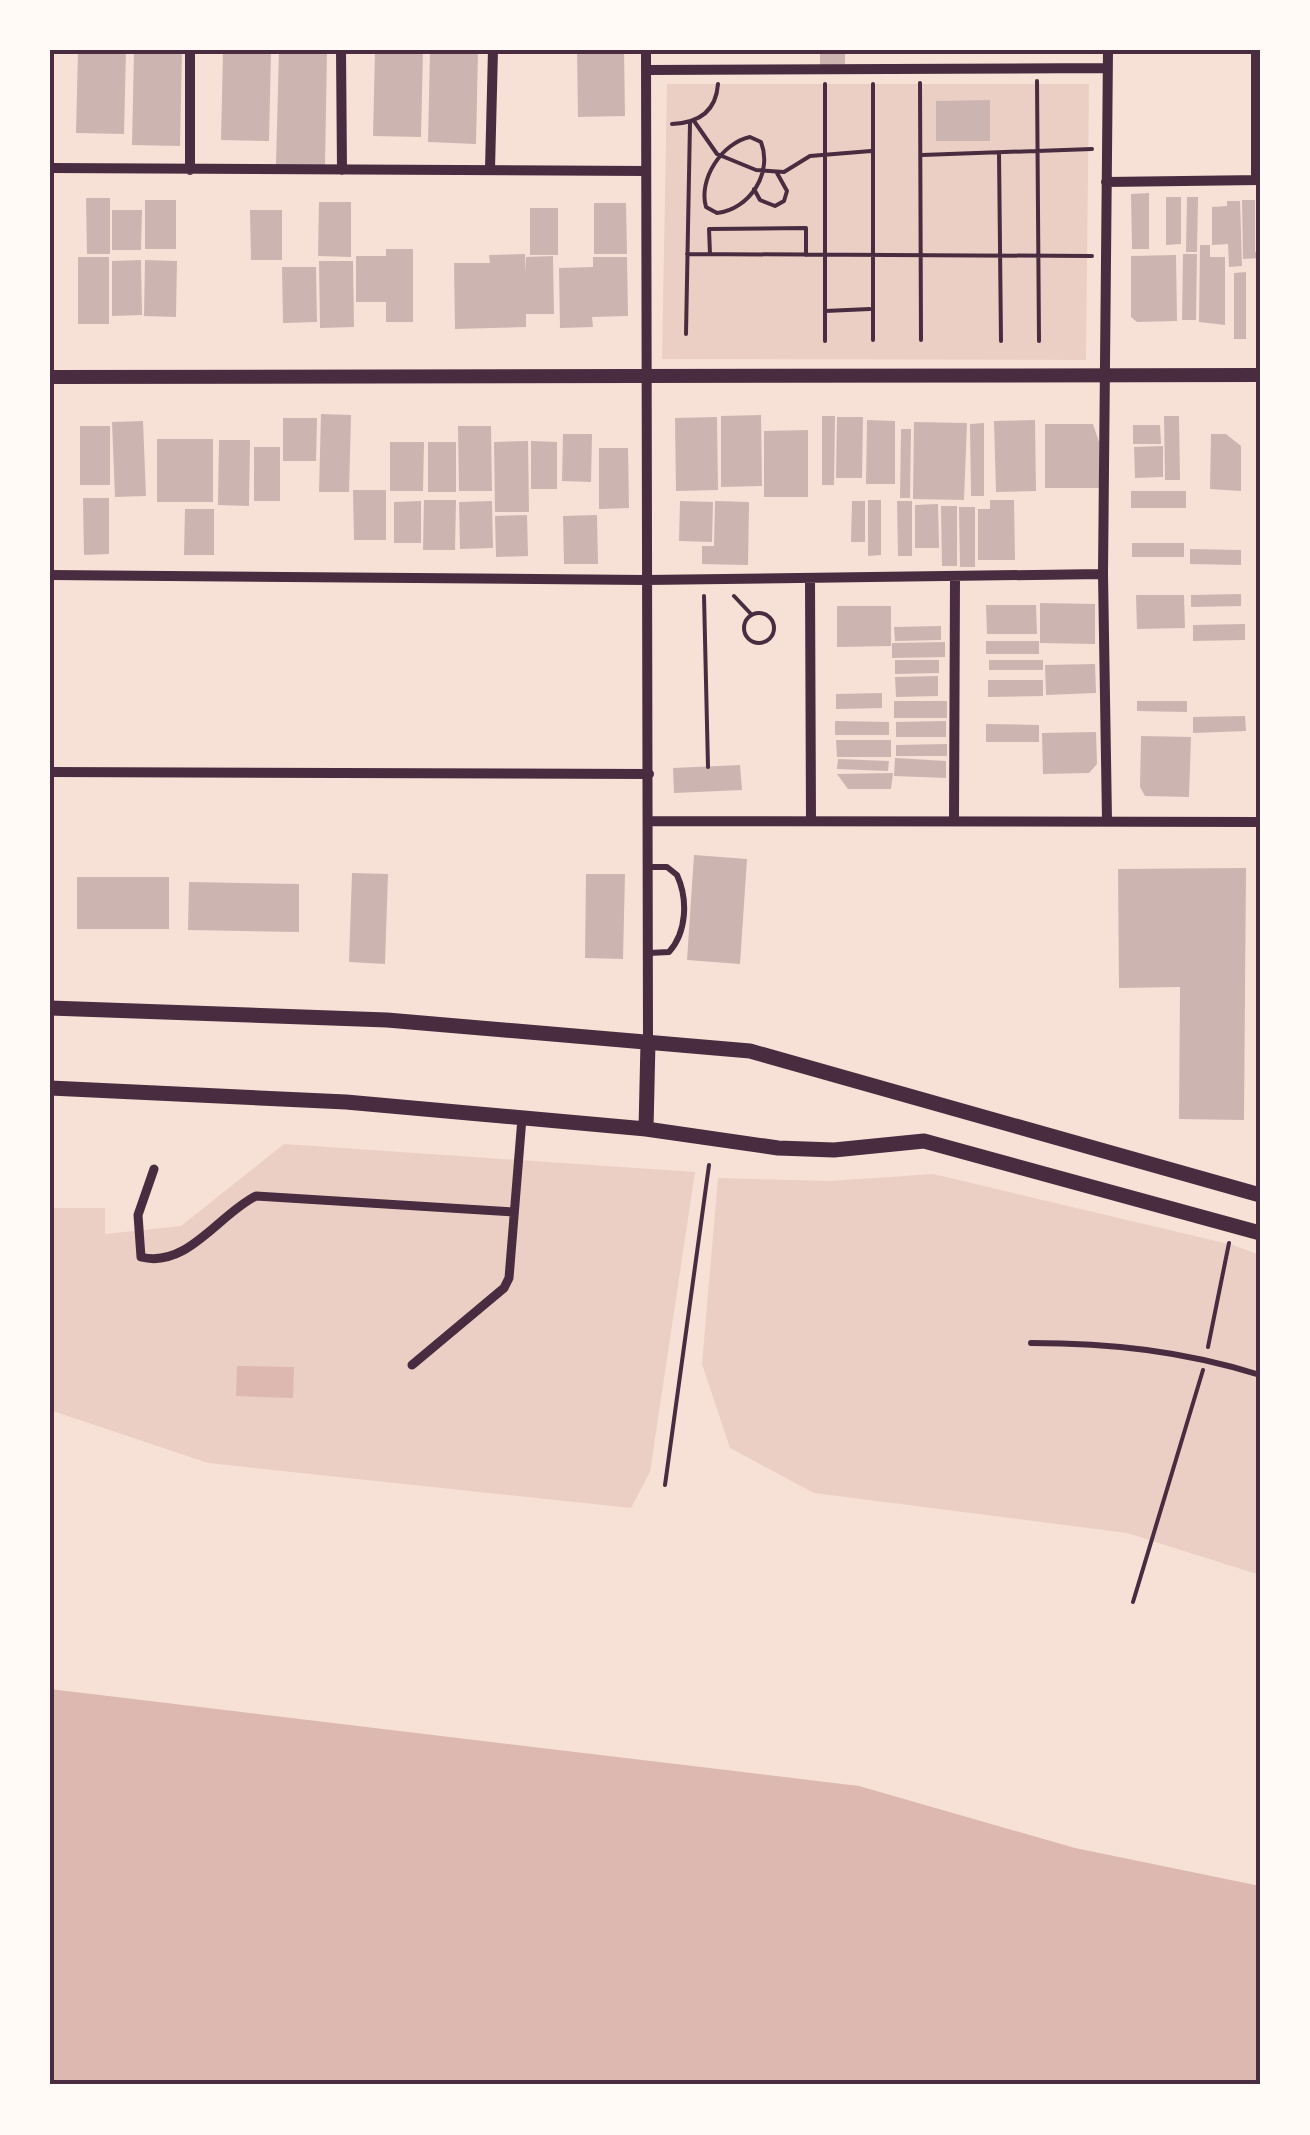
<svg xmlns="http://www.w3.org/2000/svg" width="1310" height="2135" font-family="Mulish,sans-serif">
	<rect width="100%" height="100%" fill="#f7e1d7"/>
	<path fill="#ebcfc5" d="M 667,84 L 1089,84 L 1086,360 L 662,359 Z
		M 284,1144 L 695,1172 L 650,1472 L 631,1508 L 208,1463 L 50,1410 L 50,1208 L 105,1208 L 105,1234 L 181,1226 Z
		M 933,1174 L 1233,1245 L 1260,1255 L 1260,1575 L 1127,1533 L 814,1493 L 730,1448 L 702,1364 L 718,1178 L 830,1181 Z"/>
	<path fill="#dcb8b0" d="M 237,1366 L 294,1367 L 293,1398 L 236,1396 Z
		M 50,1689 L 859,1786 L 1075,1848 L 1260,1886 L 1260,2085 L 50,2085 Z"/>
	<path fill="#ccb4b1" d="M 78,50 L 126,50 L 124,134 L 76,133 Z
		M 134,50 L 182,50 L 180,146 L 132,145 Z
		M 223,50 L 271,50 L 269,141 L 221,140 Z
		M 279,50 L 327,50 L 325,166 L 276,165 Z
		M 375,50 L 423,50 L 421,137 L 373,136 Z
		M 430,50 L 478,50 L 476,144 L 428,142 Z
		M 577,50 L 624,50 L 625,116 L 578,117 Z
		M 820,50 L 845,50 L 845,64 L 820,65 Z
		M 990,100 L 990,141 L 936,141 L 936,101 Z
		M 1149,193 L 1149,249 L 1132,249 L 1131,194 Z
		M 1166,197 L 1181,197 L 1181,244 L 1166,245 Z
		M 1187,197 L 1198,197 L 1197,252 L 1186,252 Z
		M 86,198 L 110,198 L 110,254 L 87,254 Z
		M 145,200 L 176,200 L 176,249 L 145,249 Z
		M 1242,200 L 1255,200 L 1255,252 L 1260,252 L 1260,258 L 1243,259 Z
		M 1227,201 L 1240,201 L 1242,266 L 1229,267 L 1228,244 L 1212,245 L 1212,207 L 1227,206 Z
		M 319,202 L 351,202 L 351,257 L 318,256 Z
		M 594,203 L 626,203 L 627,254 L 594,254 Z
		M 530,208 L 558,208 L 558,255 L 530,255 Z
		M 112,210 L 142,210 L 141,250 L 112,250 Z
		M 250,210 L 282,210 L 282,260 L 251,260 Z
		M 1200,245 L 1210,245 L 1210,257 L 1225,257 L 1225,325 L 1199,322 Z
		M 386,249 L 413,249 L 413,322 L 386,322 L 386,302 L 356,302 L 356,256 L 386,256 Z
		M 525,254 L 525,273 L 526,257 L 553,256 L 554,314 L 526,314 L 526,327 L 455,329 L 454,263 L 490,263 L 489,255 Z
		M 1183,254 L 1197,254 L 1196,320 L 1182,320 Z
		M 1176,255 L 1177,321 L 1137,322 L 1131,317 L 1131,256 Z
		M 78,257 L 109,257 L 109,324 L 78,324 Z
		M 593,257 L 627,257 L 628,316 L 592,317 L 593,327 L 560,328 L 559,268 L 593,267 Z
		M 141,260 L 142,315 L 112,316 L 112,261 Z
		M 145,260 L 177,261 L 176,317 L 144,316 Z
		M 319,261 L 353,261 L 354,327 L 320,328 Z
		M 282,267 L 316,267 L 317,322 L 283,323 Z
		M 1246,272 L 1246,339 L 1234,339 L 1234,273 Z
		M 321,414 L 351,415 L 349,492 L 319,492 Z
		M 761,415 L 762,486 L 721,487 L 721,416 Z
		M 822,416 L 835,416 L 834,485 L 822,485 Z
		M 1164,416 L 1179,416 L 1180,480 L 1165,480 Z
		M 717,417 L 718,490 L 676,491 L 675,418 Z
		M 837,417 L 863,417 L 862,478 L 836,478 Z
		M 283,418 L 317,418 L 316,461 L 283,461 Z
		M 867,420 L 895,421 L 895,484 L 866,484 Z
		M 1035,420 L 1036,491 L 996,492 L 994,421 Z
		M 143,421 L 146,496 L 115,497 L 112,422 Z
		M 914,422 L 967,423 L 964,500 L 913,499 Z
		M 984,423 L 984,496 L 971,496 L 970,424 Z
		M 1045,424 L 1093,424 L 1099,442 L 1099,488 L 1045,488 Z
		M 1133,425 L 1160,425 L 1161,444 L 1133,444 Z
		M 80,426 L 110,426 L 110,485 L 80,485 Z
		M 458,426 L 491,426 L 492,491 L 459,491 Z
		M 901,429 L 911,429 L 910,498 L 900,498 Z
		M 808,430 L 808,497 L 764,497 L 764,431 Z
		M 563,434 L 592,434 L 591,482 L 562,481 Z
		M 1211,434 L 1226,434 L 1241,446 L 1241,491 L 1210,489 Z
		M 157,439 L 213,439 L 213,502 L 157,502 Z
		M 219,440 L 250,440 L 249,506 L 218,505 Z
		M 528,441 L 529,512 L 495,512 L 494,442 Z
		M 531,441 L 557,442 L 557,489 L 531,489 Z
		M 390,442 L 424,442 L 423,491 L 390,491 Z
		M 428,442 L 456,442 L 456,492 L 428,492 Z
		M 1163,446 L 1163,477 L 1135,478 L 1134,447 Z
		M 254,447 L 280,447 L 280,501 L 254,501 Z
		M 599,448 L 628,448 L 629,508 L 599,509 Z
		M 353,490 L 386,490 L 386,540 L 354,540 Z
		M 1131,491 L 1186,491 L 1186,508 L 1131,508 Z
		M 83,498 L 109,498 L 109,554 L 84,555 Z
		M 424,500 L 456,500 L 455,550 L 423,550 Z
		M 868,500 L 881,500 L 881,555 L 868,556 Z
		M 990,500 L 1014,500 L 1015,560 L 978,560 L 978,509 L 990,509 Z
		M 421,501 L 421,543 L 394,543 L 394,502 Z
		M 492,501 L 493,548 L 460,549 L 459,502 Z
		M 680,501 L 713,502 L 712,542 L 679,541 Z
		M 715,501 L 749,502 L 748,565 L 702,564 L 702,546 L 714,546 Z
		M 852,501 L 865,501 L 865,542 L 851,542 Z
		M 897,501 L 912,501 L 912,556 L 898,556 Z
		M 938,504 L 939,548 L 915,548 L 915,505 Z
		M 941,506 L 957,506 L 957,566 L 942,566 Z
		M 959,507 L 975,507 L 975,567 L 960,567 Z
		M 185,509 L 214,509 L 214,555 L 184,555 Z
		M 527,515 L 528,556 L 496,557 L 495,516 Z
		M 597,515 L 598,564 L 564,564 L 563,516 Z
		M 1132,543 L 1184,543 L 1184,557 L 1132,557 Z
		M 1190,549 L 1241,550 L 1241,565 L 1190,564 Z
		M 1241,594 L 1241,606 L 1191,607 L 1191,595 Z
		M 1136,595 L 1184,595 L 1185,628 L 1137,629 Z
		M 1040,603 L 1095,604 L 1095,644 L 1040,643 Z
		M 986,605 L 1036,605 L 1037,634 L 987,634 Z
		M 837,606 L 891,606 L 891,646 L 837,647 Z
		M 1245,624 L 1245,640 L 1193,641 L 1193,625 Z
		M 941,626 L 941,640 L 895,641 L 894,627 Z
		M 986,641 L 1039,641 L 1039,654 L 986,654 Z
		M 945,642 L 945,657 L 892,658 L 892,643 Z
		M 895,660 L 939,660 L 939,673 L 895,674 Z
		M 989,660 L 1043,660 L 1043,670 L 989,670 Z
		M 1095,664 L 1096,693 L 1046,695 L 1045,665 Z
		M 938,676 L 938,696 L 896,697 L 895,677 Z
		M 988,680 L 1043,680 L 1043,696 L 988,697 Z
		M 882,693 L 882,708 L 836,709 L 836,694 Z
		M 894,701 L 947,701 L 947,718 L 894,718 Z
		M 1137,701 L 1187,701 L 1187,712 L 1137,711 Z
		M 1245,716 L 1246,731 L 1193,733 L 1193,717 Z
		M 835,721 L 889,722 L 889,735 L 835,735 Z
		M 946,721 L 946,737 L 896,737 L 896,722 Z
		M 986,724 L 1039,725 L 1039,742 L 986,742 Z
		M 1096,732 L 1097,764 L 1089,773 L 1043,774 L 1042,733 Z
		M 1141,736 L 1191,737 L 1189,797 L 1145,796 L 1140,787 Z
		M 836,740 L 891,740 L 891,757 L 837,757 Z
		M 947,744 L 947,756 L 896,756 L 896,745 Z
		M 895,758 L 946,761 L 946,778 L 894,776 Z
		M 838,759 L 889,761 L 888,771 L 837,769 Z
		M 740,765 L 742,790 L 674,793 L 673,768 Z
		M 893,773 L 891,789 L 848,789 L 837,774 Z
		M 694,855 L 747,859 L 740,964 L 687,960 Z
		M 1246,868 L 1244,1120 L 1179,1119 L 1180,987 L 1119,988 L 1118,869 Z
		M 352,873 L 388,874 L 385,964 L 349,962 Z
		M 586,874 L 625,874 L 623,959 L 585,958 Z
		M 77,877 L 169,877 L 169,929 L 77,929 Z
		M 189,882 L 299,884 L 299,932 L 188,930 Z"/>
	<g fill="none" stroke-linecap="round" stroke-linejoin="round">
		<path stroke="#4a2c40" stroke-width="4" d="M 1037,81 L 1039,341
			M 920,83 L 921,340
			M 825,84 L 825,341
			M 873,84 L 873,340
			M 694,121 L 717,154 L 756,170 L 784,172 L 810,156 L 871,151
			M 672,124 C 698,123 716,112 718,84
			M 750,137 L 761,142 C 773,173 750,209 717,213 L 706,207 C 698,179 722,143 750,137 Z
			M 999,153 L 1001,341
			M 922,155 L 1092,149
			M 754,189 L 760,200 L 775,206 L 784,201 L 787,191 L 777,173
			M 687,254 L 1092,256
			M 710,254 L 709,229 L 806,228 L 806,255
			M 825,311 L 870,309
			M 686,334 L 690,123
			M 704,596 L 708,767
			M 734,596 L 751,614
			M744 628a15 15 0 1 1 30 0a15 15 0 1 1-30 0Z
			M 1208,1347 L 1229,1243
			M 665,1485 L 709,1165
			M 1133,1602 L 1203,1370"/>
		<path stroke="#4a2c40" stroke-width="6" d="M 649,953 L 669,952 C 687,932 688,899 677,875 L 667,867 L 649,867
			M 1031,1343 C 1110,1343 1184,1351 1260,1375"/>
		<path stroke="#4a2c40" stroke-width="9" d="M 154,1169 L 138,1215 L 141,1257 C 187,1269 219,1214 256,1196 L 513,1212
			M 412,1365 L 504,1288 L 509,1278 L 522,1118"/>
		<path stroke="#4a2c40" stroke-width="10" d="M 341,50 L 342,170
			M 646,50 L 648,1042
			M 646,70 L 1107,68
			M 50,168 L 646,171
			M 490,169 L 493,50
			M 190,170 L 190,50
			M 1256,180 L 1256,50
			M 1106,182 L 1260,180
			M 50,575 L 646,580 L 1103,574
			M 810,579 L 811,820
			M 50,772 L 649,774
			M 1107,820 L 1103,574 L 1108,50
			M 650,821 L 1260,822
			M 954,821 L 955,578"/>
		<path stroke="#4a2c40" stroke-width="14" d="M 50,377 L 1260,375"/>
		<path stroke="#4a2c40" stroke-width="15" d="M 50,1008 L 387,1020 L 750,1051 L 1260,1195
			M 50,1088 L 346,1102 L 646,1129 L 778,1148 L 834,1150 L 924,1141 L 1260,1233
			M 646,1129 L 648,1042"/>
	</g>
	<rect width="1310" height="2135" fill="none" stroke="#fffaf5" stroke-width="105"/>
	<rect x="52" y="52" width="1206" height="2030" fill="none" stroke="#4a2c40" stroke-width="4"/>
</svg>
